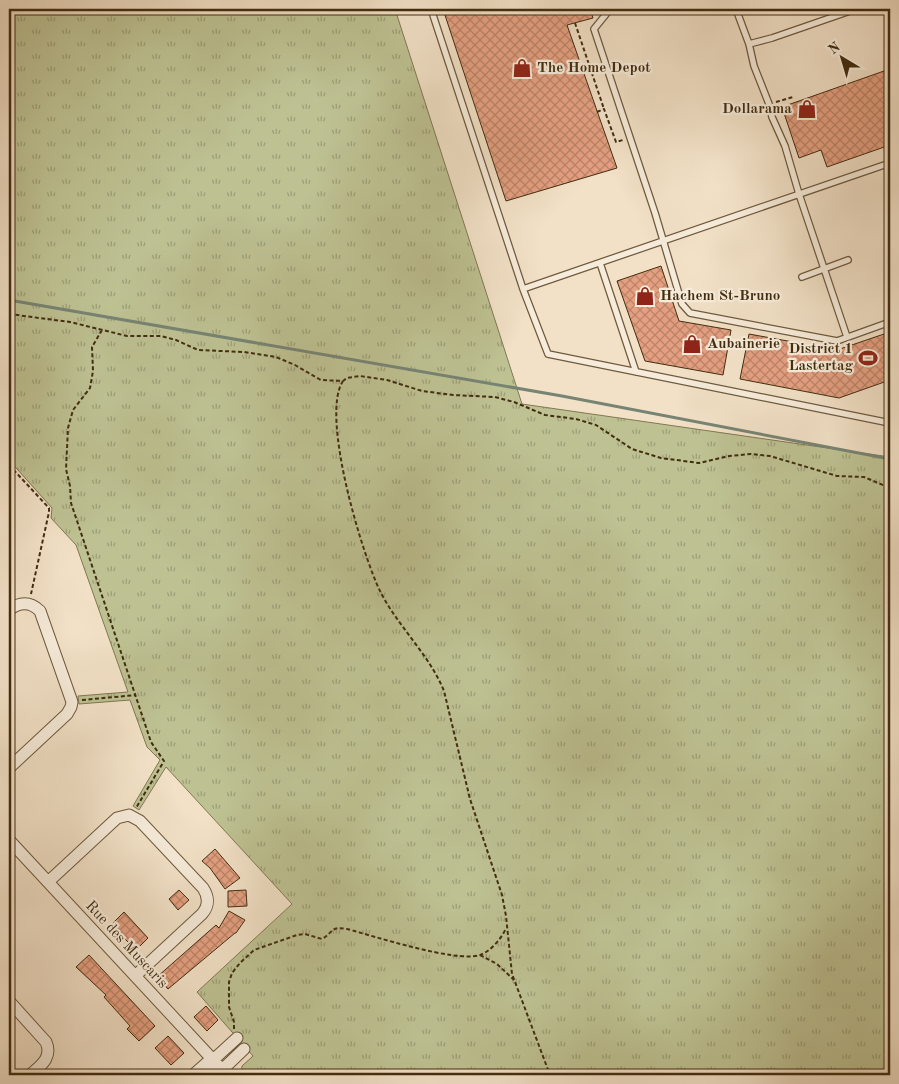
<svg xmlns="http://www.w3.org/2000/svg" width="899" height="1084" font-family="'Old Standard TT',serif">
	<defs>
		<pattern id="grass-tufts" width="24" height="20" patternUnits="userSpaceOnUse" patternTransform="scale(1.25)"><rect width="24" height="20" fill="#bec293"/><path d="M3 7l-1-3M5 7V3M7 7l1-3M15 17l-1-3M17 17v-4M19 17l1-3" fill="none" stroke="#9c9e77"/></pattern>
		<pattern id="building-cross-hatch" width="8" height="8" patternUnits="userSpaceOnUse" patternTransform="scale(1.25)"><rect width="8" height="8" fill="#e5a081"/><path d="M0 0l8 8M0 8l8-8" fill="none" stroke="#bb8368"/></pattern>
	</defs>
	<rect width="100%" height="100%" fill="#f2e1c7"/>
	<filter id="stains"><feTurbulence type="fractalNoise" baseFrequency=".004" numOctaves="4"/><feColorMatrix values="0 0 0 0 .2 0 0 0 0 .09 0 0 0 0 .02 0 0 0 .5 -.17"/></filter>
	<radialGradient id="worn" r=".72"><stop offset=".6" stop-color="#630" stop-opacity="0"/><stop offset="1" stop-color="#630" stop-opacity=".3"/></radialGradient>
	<path fill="url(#grass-tufts)" stroke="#807852" d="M 9,9 L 395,9 L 522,404 L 890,457 L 890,1075 L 241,1075 L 242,1066 L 253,1056 L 197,992 L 292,904 L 166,767 L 139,810 L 133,806 L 160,760 L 147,747 L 130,700 L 79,704 L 78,696 L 128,692 L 76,545 L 51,518 L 52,508 L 9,460 Z"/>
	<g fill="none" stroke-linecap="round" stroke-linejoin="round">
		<path stroke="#778474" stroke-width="3" d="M 9,300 L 562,396 L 890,459"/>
	</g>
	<path fill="url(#building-cross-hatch)" stroke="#422d10" d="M 443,9 L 590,9 L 593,18 L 567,25 L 617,168 L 506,201 Z
		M 884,71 L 890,89 L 890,145 L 827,167 L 821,150 L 799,158 L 782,107 Z
		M 661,266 L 679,321 L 731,330 L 723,375 L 645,361 L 617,281 Z
		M 890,332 L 890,380 L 839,398 L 740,379 L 749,334 L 837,350 Z
		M 215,849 L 240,878 L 225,889 L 210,868 L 202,861 Z
		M 179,890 L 189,900 L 178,910 L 169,899 Z
		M 246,890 L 247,906 L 228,907 L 228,891 Z
		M 229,911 L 245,920 L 236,933 L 235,933 L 168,989 L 157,977 L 216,925 L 219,928 Z
		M 124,912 L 148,938 L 136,950 L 111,925 Z
		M 89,955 L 155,1026 L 139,1041 L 127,1029 L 130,1026 L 104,997 L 106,995 L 76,967 Z
		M 206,1006 L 218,1020 L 207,1031 L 194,1017 Z
		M 168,1036 L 184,1053 L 171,1065 L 155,1048 Z"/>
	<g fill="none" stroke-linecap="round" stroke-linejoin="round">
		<g stroke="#6e5a3e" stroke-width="8">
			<path id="service" d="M 431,9 L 523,289 L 548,354 L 890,423
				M 606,9 L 607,13 L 594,29 L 655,213 L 682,304 L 690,313 L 837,341 L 890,322
				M 736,9 L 749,44 L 754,66 L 769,104 L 772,117 L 785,146 L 799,194 L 847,337
				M 749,44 L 772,38 L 856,9
				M 600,263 L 636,372
				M 802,277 L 848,260
				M 523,289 L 890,163"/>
		</g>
		<g stroke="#6e5a3e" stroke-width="13">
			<path id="minor" d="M 9,610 C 19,602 30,601 40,611 L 72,702 L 71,707 L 67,714 L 9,768
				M 9,840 L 227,1075
				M 48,882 L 117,818 L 129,815 L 140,821 L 203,888 C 209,897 209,906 202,914 L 135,976
				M 9,1001 L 46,1042 C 53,1058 40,1066 30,1075
				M 213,1060 L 237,1038
				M 222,1070 L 244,1049"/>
		</g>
		<g stroke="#6e5a3e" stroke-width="17">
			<path id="tertiary" d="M 196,1075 L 213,1060
				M 216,1075 L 222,1070"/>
		</g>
		<path stroke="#422d10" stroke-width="2" stroke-dasharray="4 2.5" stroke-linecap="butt" d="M 575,23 L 604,109
			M 776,102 L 793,97
			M 597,112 L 604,109 L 616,142 L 623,140
			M 9,314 L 70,322 L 127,336 L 161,336 L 176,340 L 198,350 L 244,352 L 276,357 L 295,365 L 321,380 L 343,381 L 347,378 L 360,376 L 387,380 L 422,391 L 453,395 L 495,397 L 514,402 L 545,415 L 576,419 L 596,425 L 632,449 L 661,458 L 699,463 L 729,456 L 751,454 L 770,456 L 837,476 L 864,477 L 890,488
			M 102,330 L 92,347 L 93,371 L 90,388 L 73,410 L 68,428 L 66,469 L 70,486 L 71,503 L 151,742 L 164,761 L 136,808
			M 343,381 C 320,415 362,554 380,591 C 398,627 429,654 444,691 L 470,799 L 502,895 L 506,916 L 512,974 L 550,1075
			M 9,465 L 49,508 L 49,512 L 31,594
			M 82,700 L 136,695
			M 480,955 L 497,964 L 514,980
			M 234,1029 L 234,1022 L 229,1007 L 229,982 L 232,973 L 240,963 L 254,950 L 297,935 L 305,934 L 322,939 C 334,932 330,926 347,929 C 374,936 456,963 480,955 C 491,951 502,938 506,928"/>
		<use href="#service" stroke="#f7ecdb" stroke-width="5.5"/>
		<use href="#minor" stroke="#f7ecdb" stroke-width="11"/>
		<use href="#tertiary" stroke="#f7ecdb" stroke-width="15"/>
	</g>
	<defs>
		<g id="shop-bare" transform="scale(1.5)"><path d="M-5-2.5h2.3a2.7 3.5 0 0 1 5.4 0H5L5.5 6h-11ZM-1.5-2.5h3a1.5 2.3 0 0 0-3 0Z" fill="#8f2418" stroke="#f7ecdb" stroke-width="2.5" paint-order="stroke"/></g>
		<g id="stadium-bare" transform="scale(1.5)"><path d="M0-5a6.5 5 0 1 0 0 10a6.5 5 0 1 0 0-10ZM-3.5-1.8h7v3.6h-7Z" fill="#8f2418" stroke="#f7ecdb" stroke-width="2.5" paint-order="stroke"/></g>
	</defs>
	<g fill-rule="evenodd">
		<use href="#shop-bare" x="522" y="68"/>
		<use href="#shop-bare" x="807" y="109"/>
		<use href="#shop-bare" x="645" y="296"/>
		<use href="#shop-bare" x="692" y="344"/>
		<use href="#stadium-bare" x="868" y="358"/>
	</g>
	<g text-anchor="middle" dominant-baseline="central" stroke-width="4.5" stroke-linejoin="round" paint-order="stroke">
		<g font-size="15" font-weight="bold" fill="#422d10" stroke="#f7ecdb" text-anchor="start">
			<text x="537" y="68">The Home Depot</text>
			<text x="792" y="109" text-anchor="end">Dollarama</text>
			<text x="660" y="296">Hachem St-Bruno</text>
			<text x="707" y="344">Aubainerie</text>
			<text x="853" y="349" text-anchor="end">District 1<tspan x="853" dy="17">Lastertag</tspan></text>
		</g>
		<g font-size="15" fill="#422d10" stroke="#f7ecdb">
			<text transform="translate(126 945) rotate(47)">Rue des Muscaris</text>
		</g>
	</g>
	<rect width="899" height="1084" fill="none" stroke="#f2e1c7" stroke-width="30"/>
	<rect x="10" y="10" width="879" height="1064" fill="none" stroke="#422d10" stroke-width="2.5"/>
	<rect x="15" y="15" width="869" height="1054" fill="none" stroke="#422d10"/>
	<g transform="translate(842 58) rotate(322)" stroke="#f7ecdb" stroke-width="4" paint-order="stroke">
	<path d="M0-4L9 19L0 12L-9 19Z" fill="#422d10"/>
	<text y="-8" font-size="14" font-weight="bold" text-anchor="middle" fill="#422d10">N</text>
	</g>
	<rect width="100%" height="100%" filter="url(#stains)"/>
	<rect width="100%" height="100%" fill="url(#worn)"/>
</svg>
